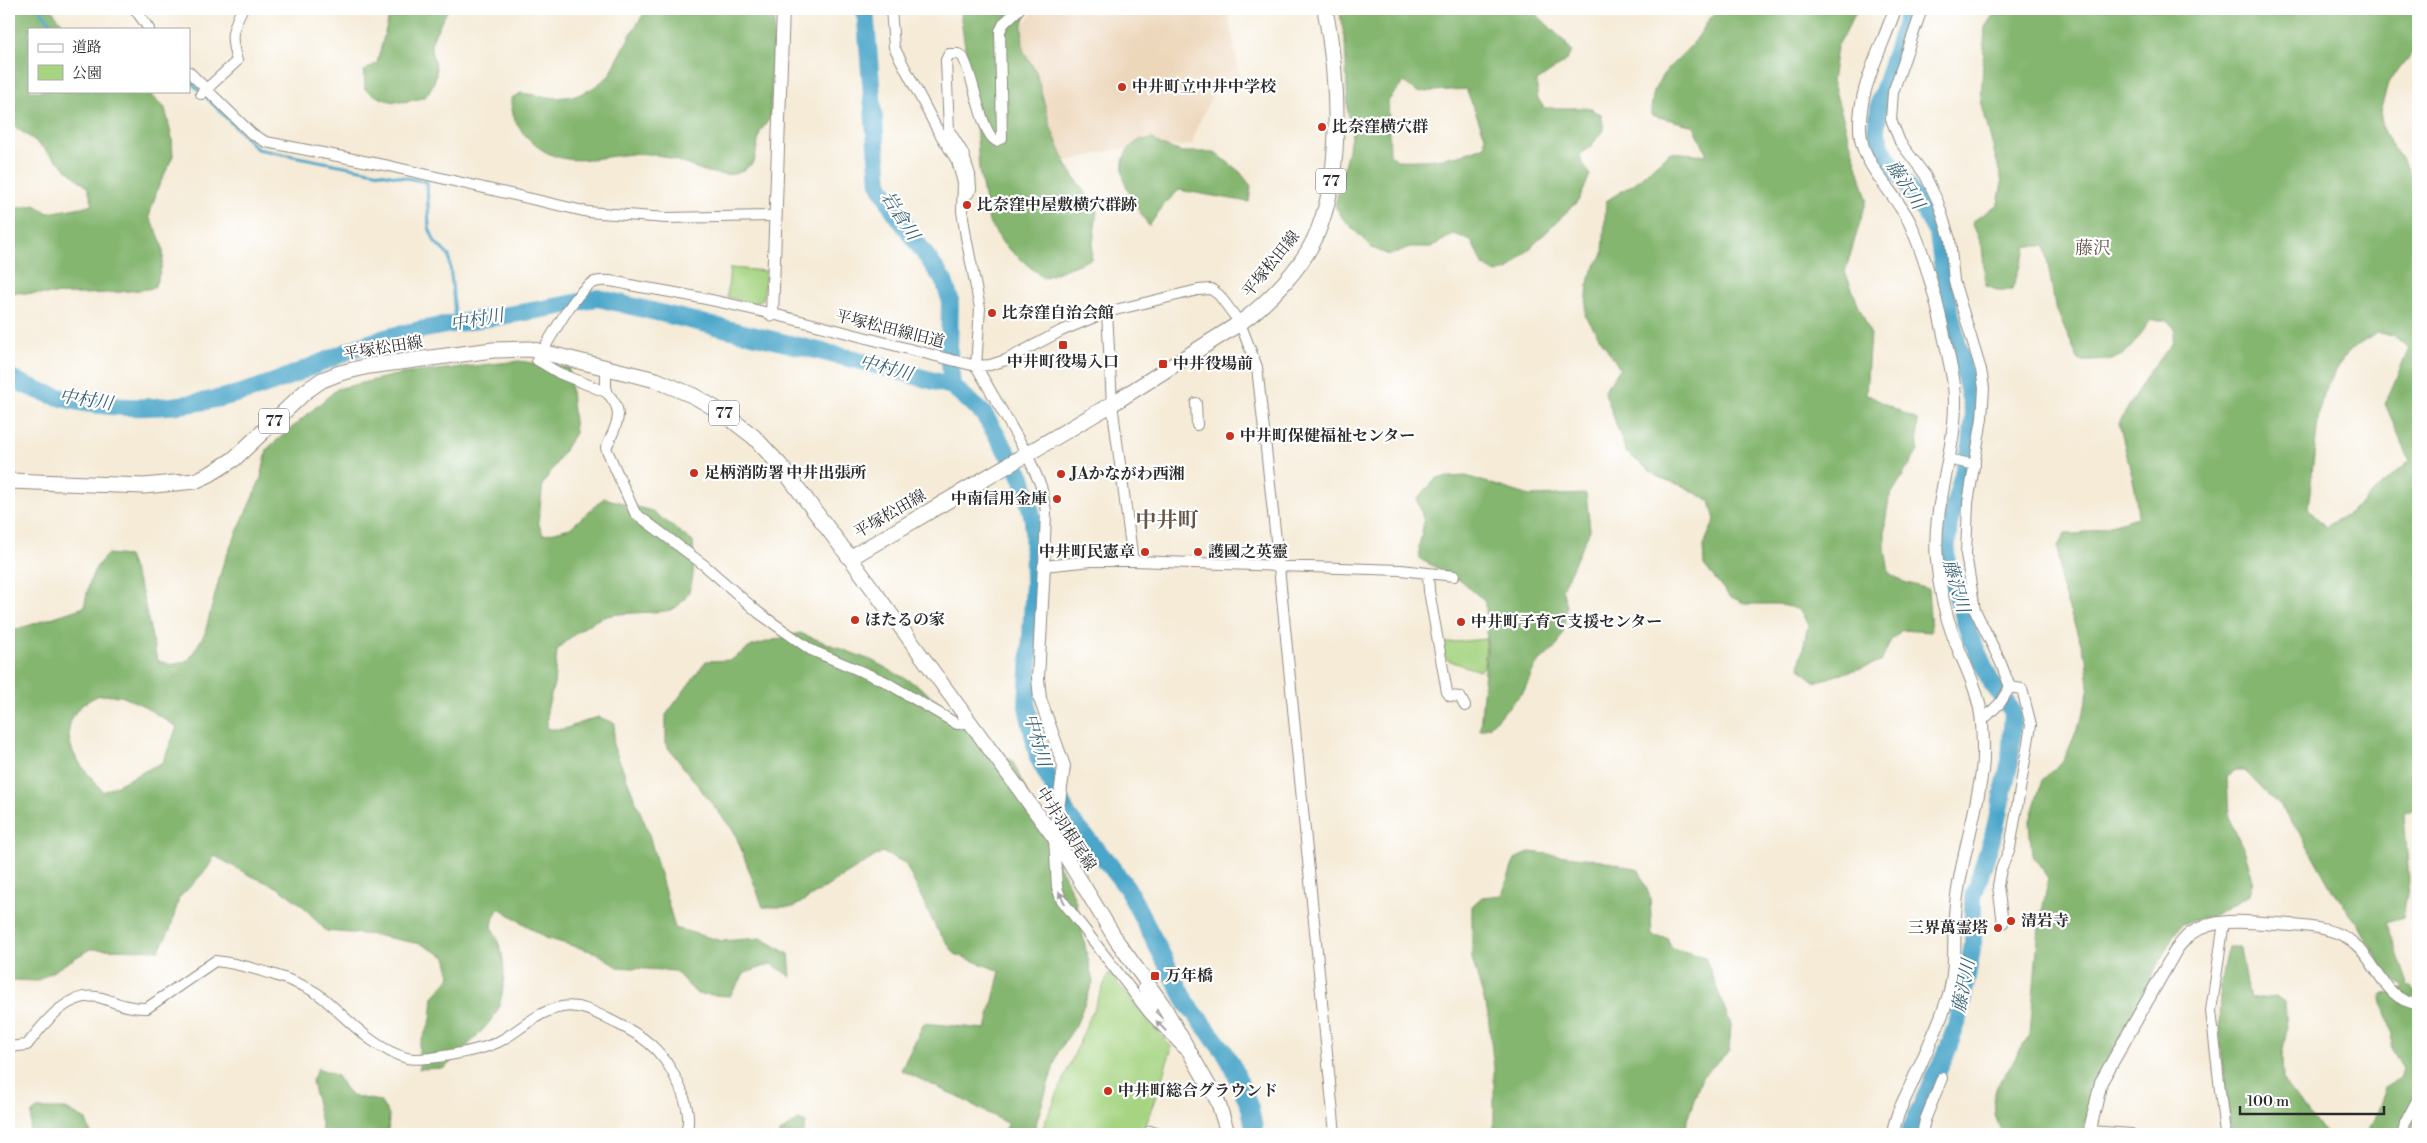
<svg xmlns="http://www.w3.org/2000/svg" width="2427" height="1143" font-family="'Libre Bodoni','Noto Serif JP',serif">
	<rect width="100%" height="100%" fill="#fff"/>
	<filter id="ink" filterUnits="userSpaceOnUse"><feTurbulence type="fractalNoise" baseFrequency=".02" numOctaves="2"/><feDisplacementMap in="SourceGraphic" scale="10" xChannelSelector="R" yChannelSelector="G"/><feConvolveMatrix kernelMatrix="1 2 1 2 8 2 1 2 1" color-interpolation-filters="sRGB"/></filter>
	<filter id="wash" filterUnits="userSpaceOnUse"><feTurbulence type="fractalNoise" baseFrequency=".0096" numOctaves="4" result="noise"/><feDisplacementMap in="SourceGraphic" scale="20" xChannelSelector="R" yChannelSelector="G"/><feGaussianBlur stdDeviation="1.12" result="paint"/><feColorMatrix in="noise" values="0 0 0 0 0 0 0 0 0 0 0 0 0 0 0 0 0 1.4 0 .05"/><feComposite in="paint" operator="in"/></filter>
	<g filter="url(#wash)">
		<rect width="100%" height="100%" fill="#f5ebd7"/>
		<path fill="#edd7bb" d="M 1036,9 L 1227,9 L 1242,86 L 1233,88 L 1217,85 L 1197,127 L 1192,145 L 1115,150 L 1046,166 L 1019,38 L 1021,28 Z"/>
		<path fill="#a6d481" stroke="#688056" d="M 730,268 L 766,271 L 763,299 L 753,304 L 727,297 Z
			M 1486,639 L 1484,667 L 1479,671 C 1474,669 1447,661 1446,658 C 1443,655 1442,647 1441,643 Z
			M 1109,973 L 1172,1048 L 1143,1134 L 1040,1134 Z"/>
		<path fill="#84b66f" stroke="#58704d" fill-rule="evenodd" d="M 9,9 L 51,9 L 67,29 L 29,29 L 29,91 L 147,91 L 165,108 L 172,138 L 173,156 L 157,190 L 149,217 C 167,249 167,255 154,288 C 107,295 56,296 9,292 L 9,210 L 35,205 L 48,213 L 93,205 L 88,188 L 34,140 L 9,123 Z
			M 391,9 L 448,9 C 443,20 436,30 432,41 C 428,52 437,62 436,72 C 436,82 430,90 425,97 C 400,105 387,104 365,89 L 364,71 L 377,63 Z
			M 647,9 L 775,9 L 770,118 L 760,132 L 754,162 C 749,166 743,171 738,173 C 708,181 679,156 650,154 C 604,151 565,177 528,138 C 515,125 511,116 512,98 L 521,93 L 555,98 L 576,96 L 593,88 L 609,76 L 632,32 Z
			M 962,9 L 1029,9 L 1022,25 L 1023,50 L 1036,72 L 1051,128 L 1066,164 L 1097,211 L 1091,259 L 1043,278 L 1004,245 L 989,222 L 979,169 L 976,124 L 961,19 Z
			M 1339,9 L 1531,9 L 1564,41 L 1572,52 L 1565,62 L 1537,81 L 1537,97 L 1544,108 L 1589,108 L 1601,114 L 1604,129 L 1591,146 L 1579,156 L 1590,175 L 1579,200 L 1508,270 L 1496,273 L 1484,266 L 1471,241 L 1454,234 L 1431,247 L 1410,247 L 1389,255 L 1372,248 L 1344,220 L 1335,206 L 1352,133 L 1348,113 L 1345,40 ZM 1404,82 L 1417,92 L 1466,89 L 1485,136 L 1485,146 C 1456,159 1427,161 1397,160 L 1390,153 L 1388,101 Z
			M 1725,9 L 1858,9 L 1837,47 L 1832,81 L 1867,199 L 1845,272 L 1870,333 L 1866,394 L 1917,420 L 1918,451 L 1889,498 L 1885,523 L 1885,549 L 1889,573 L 1904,582 L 1928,589 L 1931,632 L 1902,630 L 1891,640 L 1881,662 L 1814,682 L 1799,667 L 1808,625 L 1800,610 L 1779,604 L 1746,604 L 1729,596 L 1704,565 L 1703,546 L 1715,520 L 1710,501 L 1683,486 L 1658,477 L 1626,452 L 1604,390 L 1620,369 L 1585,315 L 1589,277 L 1603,254 L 1606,201 L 1635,183 L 1670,152 L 1707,155 L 1694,126 L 1651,115 C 1651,72 1675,67 1697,38 C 1709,22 1705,18 1725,9 Z
			M 1997,9 L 2418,9 L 2418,45 L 2388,84 L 2380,112 L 2384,134 L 2409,170 L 2418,200 L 2418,806 L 2404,814 L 2409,881 L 2403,917 L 2387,923 L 2409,987 L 2412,987 L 2418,998 L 2418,1134 L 2365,1134 L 2372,1125 L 2385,1088 L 2400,1079 L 2403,1068 L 2391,1048 L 2392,1033 L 2381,995 L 2405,988 L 2384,972 L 2358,923 L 2332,890 L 2303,838 L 2284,811 L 2244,770 L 2236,770 L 2227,776 L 2229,818 L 2245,852 L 2253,880 L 2249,895 L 2214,915 L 2182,924 L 2173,936 L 2093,1091 L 2083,1134 L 2002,1134 L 1995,1115 L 1994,1091 L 2030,1035 L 2039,925 L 2049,878 L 2032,855 L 2029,824 L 2042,780 L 2064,760 L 2083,716 L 2089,686 L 2086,658 L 2061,586 L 2058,546 L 2065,534 L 2078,534 L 2138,517 L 2135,488 L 2119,423 L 2149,372 L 2172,344 L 2175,329 L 2167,320 L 2151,320 C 2123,358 2127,361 2079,361 L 2055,306 L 2045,246 L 2027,246 L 2012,290 L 1997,290 L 1986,286 L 1982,246 L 1972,222 L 1998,204 L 2002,182 L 1981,101 L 1985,27 ZM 2377,333 L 2393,335 L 2409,348 L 2385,404 L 2410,461 L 2356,508 L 2326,527 L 2308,509 L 2319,412 L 2324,391 L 2347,352 Z
			M 1152,138 L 1161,145 L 1182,152 L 1215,152 L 1240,172 L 1251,186 L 1249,202 L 1179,190 L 1163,206 L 1149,226 C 1132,201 1103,158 1142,139 L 1145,141 Z
			M 519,361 L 569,368 L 575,433 L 543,484 L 538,522 L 543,535 L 570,528 L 604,498 L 652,511 L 693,542 C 694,564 697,596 673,609 C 663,614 620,611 604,617 C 587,623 570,637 557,650 L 554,684 L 547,710 L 547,729 L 564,729 L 598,717 L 615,723 L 613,745 L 648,831 L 675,928 L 722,941 L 761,938 L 789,954 L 791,977 L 772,964 L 745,973 L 730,996 L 697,994 L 675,971 L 618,967 L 597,953 L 546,938 L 499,908 C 487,928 494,928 500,947 C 506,963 505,995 497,1011 C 488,1028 459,1053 445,1068 L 419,1069 L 419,1046 L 431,1020 L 433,997 L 451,976 L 446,957 L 421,944 L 375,935 L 326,931 L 302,905 L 277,887 L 247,874 L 215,856 L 207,869 L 179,898 L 170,930 L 159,950 L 90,949 L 37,981 L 9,980 L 9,632 L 84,607 C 89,585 90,570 108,554 L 128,556 L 142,592 L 157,660 L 171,665 L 189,660 L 205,633 L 223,564 L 261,478 L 267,449 L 337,389 L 400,374 ZM 100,695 L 121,696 L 142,705 L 177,727 L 163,762 L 103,792 C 94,780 81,767 74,754 C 61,725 74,705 100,695 Z
			M 1466,476 L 1530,496 L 1586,494 L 1590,530 L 1562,589 L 1567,606 L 1565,626 L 1558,645 L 1535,666 L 1524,691 L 1490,726 L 1480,730 L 1487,646 L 1486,602 L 1461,581 L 1420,559 L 1419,546 L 1424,522 L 1417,498 L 1437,478 Z
			M 800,633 L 873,661 L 917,685 L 1013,762 L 1075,899 L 1093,982 L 1076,1025 L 1058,1052 L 1033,1134 L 1004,1134 L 1008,1124 L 960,1098 L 901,1070 L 924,1023 L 986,1029 L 1000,971 L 955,954 L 936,928 L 905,863 L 882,852 L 794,907 L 763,907 L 735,833 L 666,745 L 666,715 L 706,661 L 731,660 L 752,646 Z
			M 1529,852 L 1602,860 L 1639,870 L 1650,897 L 1652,936 L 1667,938 L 1672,948 L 1705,957 L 1731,1025 L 1729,1051 L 1702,1077 L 1687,1120 L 1686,1134 L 1494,1134 L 1494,1069 L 1488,1014 L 1472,958 L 1472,906 L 1482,897 L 1502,895 L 1515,859 Z
			M 2228,947 L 2240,947 L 2247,991 L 2251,999 L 2276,996 L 2285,1003 L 2287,1028 L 2282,1056 L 2283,1080 L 2308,1114 L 2328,1134 L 2231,1134 C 2225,1070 2210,1011 2228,947 Z
			M 318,1068 L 337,1076 L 351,1096 L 380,1101 L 389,1115 L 388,1134 L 321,1134 L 322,1128 L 312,1081 Z
			M 37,1109 L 66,1109 L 86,1120 L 91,1134 L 29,1134 L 32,1113 Z
			M 798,1120 L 806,1123 L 803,1134 L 778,1134 Z"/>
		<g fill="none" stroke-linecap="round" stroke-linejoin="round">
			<path stroke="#4ba6c9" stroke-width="3" d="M 40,9 L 55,29
				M 189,80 L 257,149 L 427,182 L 429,228 L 435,242 L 449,256 L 456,323"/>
			<path stroke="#4ba6c9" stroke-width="18" d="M 865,9 L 879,183 L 893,209 L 944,281 L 950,299 L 949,352 L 952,386
				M 9,377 C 88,420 191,413 274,382 C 315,367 354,345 397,335 C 464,319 532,314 598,298 L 865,362 L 952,386 L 983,413 L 1022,477 L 1033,519 L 1034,582 L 1027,706 L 1038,757 L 1069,818 L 1109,864 L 1127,888 L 1188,1005 L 1224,1051 L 1234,1069 L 1250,1108 L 1255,1134
				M 1909,1134 L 1932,1081 L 1944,1059 L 1959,1018 L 1973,944 L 1973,897 L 1994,832 L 2010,761 L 2013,712 L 1991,682 L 1970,636 L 1949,571 L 1946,553 L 1949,524 L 1971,445 L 1974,415 L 1947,299 L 1938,235 L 1925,212 L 1881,148 L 1876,129 L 1880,101 L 1910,9"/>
		</g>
	</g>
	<g filter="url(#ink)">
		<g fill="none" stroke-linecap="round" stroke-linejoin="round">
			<g stroke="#908b81" stroke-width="12">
				<path id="minor" d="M 135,9 L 149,29
					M 891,9 L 894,47 L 937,129 L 957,161 L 963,183 L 962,211 L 966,237 L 980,308 L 976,366 L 1027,454 L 1041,486 L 1046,511 L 1044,566 L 1091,561 L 1133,561 L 1401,570 L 1454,576
					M 1922,9 L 1893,92 L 1891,119 L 1900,142 L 1925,175 L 1938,202 L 1950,239 L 1954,281 L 1981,370 L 1984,388 L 1982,418 L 1968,503 L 1966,554 L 1975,610 L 2000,661 L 2010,687
					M 189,72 L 252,134 L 266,142 L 389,166 L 588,212 L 666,218 L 775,216
					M 201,94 L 237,61 C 230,37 231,32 242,9
					M 963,194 L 968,194 L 971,189 L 970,175 L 963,153 L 949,130 L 946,60 L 949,54 L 958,54 L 962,56 C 974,74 980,132 996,141 L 1002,138 L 1000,31 L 1004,23 L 1019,9
					M 1107,312 L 1112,404 L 1133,561
					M 606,367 L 606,392 C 627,412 616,425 606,448 L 635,513 L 704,565 L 759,613 L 811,650 L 884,681 L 957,724 L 970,722
					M 606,392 L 559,373 L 537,360 C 548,343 575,291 592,283 C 605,277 627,285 641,287 C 754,305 865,339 976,366 L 990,365 L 1006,360 L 1061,331 L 1107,312 L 1198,290 L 1211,289 L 1219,295 L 1240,323 L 1257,367 L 1279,567 L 1335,1134
					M 1196,403 L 1197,425
					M 1948,459 L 1975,465
					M 1428,575 L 1429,591 L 1447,692 L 1450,696 L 1460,697 L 1465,706
					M 1982,721 L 2000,703 L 2010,687
					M 1054,839 L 1057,887 L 1061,899 L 1149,1013 L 1184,1049
					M 2224,922 L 2211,1011 L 2225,1134
					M 2003,923 L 1998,886 L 2001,869 L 2010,848 L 2031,725 L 2022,689 L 2010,687
					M 2292,925 C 2314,927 2338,929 2355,944 C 2378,963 2384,1001 2418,1004
					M 1146,981 L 1143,988 L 1152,1007 L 1149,1013
					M 9,1047 L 27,1045 C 44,1023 69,989 102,998 C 117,1003 130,1009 147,1008 L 215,961 C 240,963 303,981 322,997 C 348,1019 373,1049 407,1058 C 423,1062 481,1050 496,1043 C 518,1033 536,1011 562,1007 C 582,1003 601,1016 618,1024 C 643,1036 660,1049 673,1073 C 682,1090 694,1116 685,1134
					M 2090,1131 L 2131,1134
					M 1149,1134 L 1150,1131 L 1159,1134
					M 1922,1134 L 1925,1120 L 1942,1078
					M 2403,1134 L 2405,1123 L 2418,1098"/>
			</g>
			<g stroke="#908b81" stroke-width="14">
				<path id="tertiary" d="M 772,315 L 783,9
					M 1044,566 L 1038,678 L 1040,699 L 1064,766 L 1054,837
					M 1893,1134 C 1895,1116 1904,1101 1911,1085 C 1924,1056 1938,1028 1948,998 C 1958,967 1952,935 1956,904 C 1961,859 1976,816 1982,771 C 1984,756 1983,739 1982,724 C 1980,692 1964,664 1953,635 C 1944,611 1939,584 1937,560 C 1931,497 1965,435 1952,373 C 1942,324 1931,271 1911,225 C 1899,198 1866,168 1861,139 C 1854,95 1882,49 1895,9
					M 2089,1134 L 2101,1082 L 2177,948 C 2181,944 2185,938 2190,934 C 2217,914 2261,924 2292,925"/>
			</g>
			<g stroke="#908b81" stroke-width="16">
				<path id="secondary" d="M 850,558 L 1054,837 L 1117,941 L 1163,1005 L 1218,1102 L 1228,1134"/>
			</g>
			<g stroke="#908b81" stroke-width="17">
				<path id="primary" d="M 9,481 L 144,486 L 195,481 L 210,474 L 234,459 L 306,391 L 322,380 L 340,373 L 369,366 L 493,350 L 530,349 L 656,380 L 694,396 L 723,413 L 754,437 L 780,465 L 850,558 L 1112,404 L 1240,323 C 1269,302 1305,265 1318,231 C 1344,166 1338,76 1325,9"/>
			</g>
			<use href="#minor" stroke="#fff" stroke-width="10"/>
			<use href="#tertiary" stroke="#fff" stroke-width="12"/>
			<use href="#secondary" stroke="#fff" stroke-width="14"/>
			<use href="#primary" stroke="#fff" stroke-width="15"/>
		</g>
		<defs><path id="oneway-solid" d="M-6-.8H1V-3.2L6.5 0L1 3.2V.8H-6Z" transform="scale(1.25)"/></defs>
		<g fill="#a0a0a0">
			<use href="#oneway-solid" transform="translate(1062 898) rotate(-117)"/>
			<use href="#oneway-solid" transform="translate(1161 1026) rotate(-134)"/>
		</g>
	</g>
	<g fill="#c8321e" stroke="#fff" stroke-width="2">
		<circle cx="1122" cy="87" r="5"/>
		<circle cx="1322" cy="127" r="5"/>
		<circle cx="967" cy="205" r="5"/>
		<circle cx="992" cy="313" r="5"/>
		<rect x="1058" y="340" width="10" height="10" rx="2.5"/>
		<rect x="1158" y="359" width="10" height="10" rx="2.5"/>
		<circle cx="1230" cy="436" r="5"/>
		<circle cx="694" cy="473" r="5"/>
		<circle cx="1061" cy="474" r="5"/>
		<circle cx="1057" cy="499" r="5"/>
		<circle cx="1145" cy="552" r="5"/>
		<circle cx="1198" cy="552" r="5"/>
		<circle cx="855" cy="620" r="5"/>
		<circle cx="1461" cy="622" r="5"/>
		<circle cx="2011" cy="921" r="5"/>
		<circle cx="1998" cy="928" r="5"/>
		<rect x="1150" y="971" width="10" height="10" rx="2.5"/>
		<circle cx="1108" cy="1091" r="5"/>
	</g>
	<g text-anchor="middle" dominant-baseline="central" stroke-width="4.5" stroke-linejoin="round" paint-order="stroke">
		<g fill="#fff" stroke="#6b6b6b" stroke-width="1">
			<rect x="1316" y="168.5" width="30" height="25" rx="4"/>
			<rect x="709" y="400.5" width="30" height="25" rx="4"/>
			<rect x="259" y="408.5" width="30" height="25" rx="4"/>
		</g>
		<g font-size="15" font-weight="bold" fill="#2b2b2b">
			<text x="1331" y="181">77</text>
			<text x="724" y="413">77</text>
			<text x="274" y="421">77</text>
		</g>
		<g font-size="16" font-weight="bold" fill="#2b2b2b" stroke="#fff" text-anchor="start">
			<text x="1132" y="87">中井町立中井中学校</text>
			<text x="1332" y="127">比奈窪横穴群</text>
			<text x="977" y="205">比奈窪中屋敷横穴群跡</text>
			<text x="1002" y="313">比奈窪自治会館</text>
			<text x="1063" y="362" text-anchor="middle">中井町役場入口</text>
			<text x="1173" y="364">中井役場前</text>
			<text x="1240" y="436">中井町保健福祉センター</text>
			<text x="704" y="473">足柄消防署 中井出張所</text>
			<text x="1071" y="474">JAかながわ西湘</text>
			<text x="1047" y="499" text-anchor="end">中南信用金庫</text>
			<text x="1135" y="552" text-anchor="end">中井町民憲章</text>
			<text x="1208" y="552">護國之英靈</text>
			<text x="865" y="620">ほたるの家</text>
			<text x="1471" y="622">中井町子育て支援センター</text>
			<text x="2021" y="921">清岩寺</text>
			<text x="1988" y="928" text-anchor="end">三界萬霊塔</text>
			<text x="1165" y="976">万年橋</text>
			<text x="1118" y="1091">中井町総合グラウンド</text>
		</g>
		<g font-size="16" fill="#2b2b2b" stroke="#fff">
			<text transform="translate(1271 264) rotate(-51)">平塚松田線</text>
			<text transform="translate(890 329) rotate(14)">平塚松田線旧道</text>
			<text transform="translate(383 348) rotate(-9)">平塚松田線</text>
			<text transform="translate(890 514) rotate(-30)">平塚松田線</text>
			<text transform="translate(1066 829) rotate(57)">中井羽根尾線</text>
		</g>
		<g font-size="18" font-style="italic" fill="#396272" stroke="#fff">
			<text transform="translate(1905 185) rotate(57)">藤沢川</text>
			<text transform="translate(900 216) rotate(57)">岩倉川</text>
			<text transform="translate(477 320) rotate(-10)">中村川</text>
			<text transform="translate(886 368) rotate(15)">中村川</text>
			<text transform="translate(86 400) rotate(9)">中村川</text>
			<text transform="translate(1956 586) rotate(74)">藤沢川</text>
			<text transform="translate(1037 740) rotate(74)">中村川</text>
			<text transform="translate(1964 986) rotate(-79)">藤沢川</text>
		</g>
		<g font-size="18" fill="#655648" stroke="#fff">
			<text x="2093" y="248">藤沢</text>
		</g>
		<g font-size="21" font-weight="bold" fill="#655648" stroke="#fff">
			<text x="1167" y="521">中井町</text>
		</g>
	</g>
	<rect width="2427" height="1143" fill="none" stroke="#fff" stroke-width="30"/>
	<rect x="28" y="28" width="162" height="65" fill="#ffffff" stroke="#aaaaaa"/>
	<rect x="38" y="44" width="25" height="8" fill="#ffffff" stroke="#aaaaaa"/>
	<text x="72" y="52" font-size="15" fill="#2b2b2b">道路</text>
	<rect x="38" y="65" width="25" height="15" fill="#a6d481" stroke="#aaaaaa"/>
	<text x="72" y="78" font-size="15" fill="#2b2b2b">公園</text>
	<path d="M2240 1106v8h144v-8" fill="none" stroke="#2b2b2b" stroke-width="2.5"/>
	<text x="2247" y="1106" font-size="15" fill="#2b2b2b" stroke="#ffffff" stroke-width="4" paint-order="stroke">100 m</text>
</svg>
